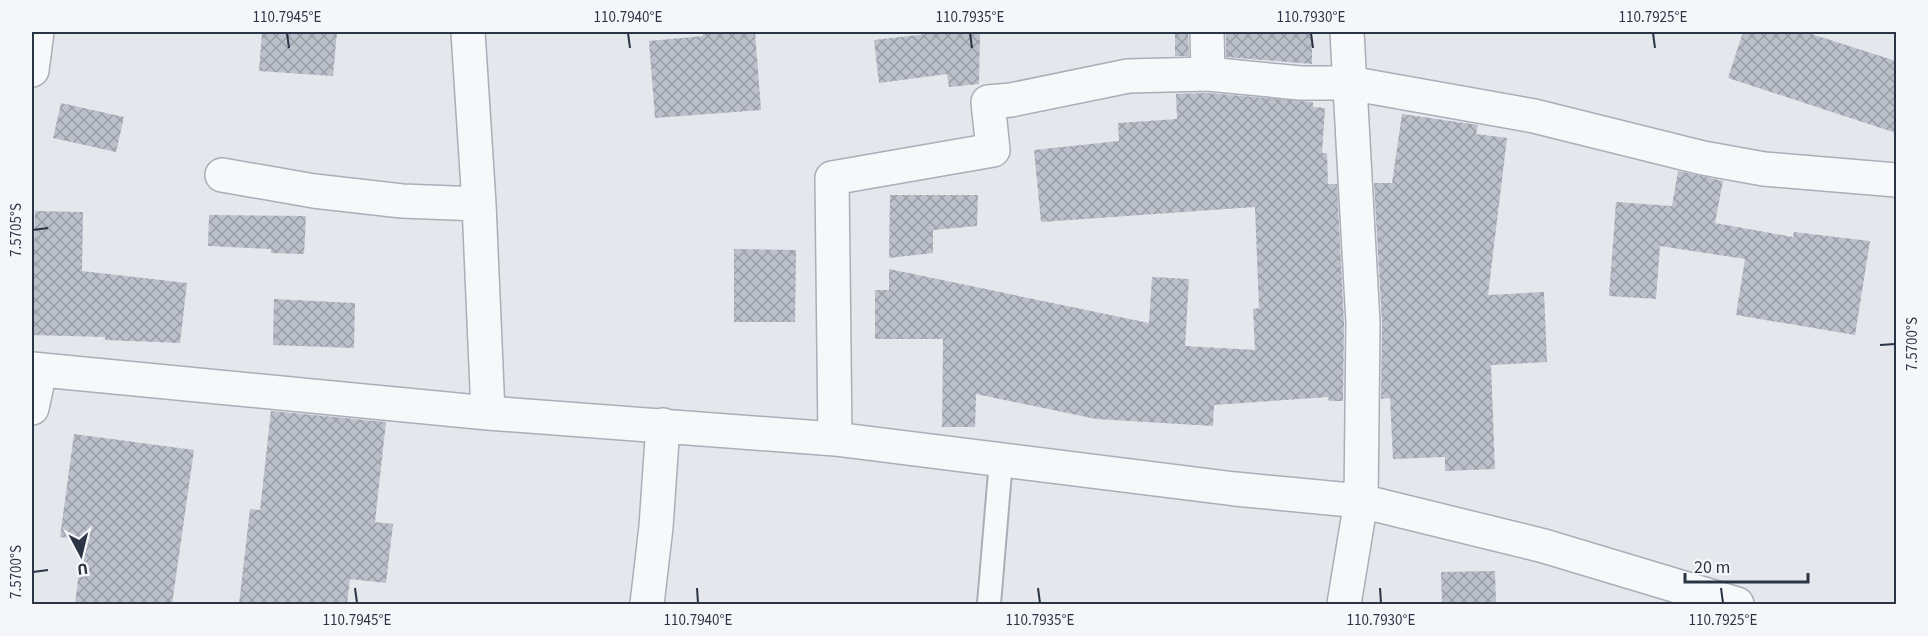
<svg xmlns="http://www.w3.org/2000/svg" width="1928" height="636" font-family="'Source Sans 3',sans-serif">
	<defs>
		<pattern id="building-cross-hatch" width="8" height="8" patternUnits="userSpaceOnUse" patternTransform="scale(1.5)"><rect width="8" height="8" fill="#bbc0ca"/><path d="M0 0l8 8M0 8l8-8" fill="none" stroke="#989da6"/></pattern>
	</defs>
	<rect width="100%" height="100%" fill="#e4e7ec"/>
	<path fill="url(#building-cross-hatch)" d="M 262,32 L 337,32 L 333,76 L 259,71 Z
		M 703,32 L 755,32 L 761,110 L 655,118 L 649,41 L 703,36 Z
		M 944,32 L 980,32 L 979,84 L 949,87 L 947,74 L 879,83 L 874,40 Z
		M 1175,32 L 1188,32 L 1189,56 L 1175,56 Z
		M 1226,32 L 1312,32 L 1312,64 L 1226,57 Z
		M 1743,32 L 1805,32 L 1896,61 L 1896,133 L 1728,78 Z
		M 1207,93 L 1313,102 L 1313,107 L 1325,108 L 1322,153 L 1327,153 L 1328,184 L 1337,184 L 1344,323 L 1343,401 L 1329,401 L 1328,397 L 1214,405 L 1213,426 L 1096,419 L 976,394 L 975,427 L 942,427 L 943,339 L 875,339 L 875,290 L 889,290 L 889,269 L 1149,323 L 1152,277 L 1189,279 L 1185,346 L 1255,350 L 1253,309 L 1259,308 L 1255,207 L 1041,222 L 1034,150 L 1119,141 L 1118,123 L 1177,119 L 1176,94 Z
		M 61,103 L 124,117 L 116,152 L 53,138 Z
		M 1402,114 L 1478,125 L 1476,134 L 1507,138 L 1488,295 L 1544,292 L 1547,362 L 1491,365 L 1495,469 L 1445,471 L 1445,457 L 1393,459 L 1390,398 L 1381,399 L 1382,322 L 1374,183 L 1392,183 Z
		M 1678,171 L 1723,181 L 1715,223 L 1793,237 L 1794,232 L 1870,241 L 1855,335 L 1736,315 L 1745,259 L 1660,246 L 1656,299 L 1609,296 L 1616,202 L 1672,206 Z
		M 890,195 L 978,195 L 977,226 L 933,230 L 933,253 L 889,258 Z
		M 35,211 L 83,212 L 82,271 L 187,283 L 180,343 L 105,340 L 105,337 L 32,335 Z
		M 209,215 L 306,216 L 304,254 L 271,253 L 271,249 L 208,246 Z
		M 734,249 L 796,250 L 795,322 L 734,322 Z
		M 274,299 L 355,303 L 354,348 L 273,345 Z
		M 271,411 L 386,422 L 375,522 L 393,524 L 386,583 L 350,579 L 347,604 L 239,604 L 250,509 L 260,510 Z
		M 74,434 L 194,450 L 172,604 L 75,604 L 83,540 L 60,537 Z
		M 1495,571 L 1496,604 L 1442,604 L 1441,572 Z"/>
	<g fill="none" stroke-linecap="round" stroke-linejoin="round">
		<g stroke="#a9aeb7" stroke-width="26">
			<path id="lane" d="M 989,604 L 1001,460"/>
		</g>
		<g stroke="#a9aeb7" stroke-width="36">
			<path id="street" d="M 468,32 L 479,204 L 488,413
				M 1207,32 L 1208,74
				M 32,70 L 37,32
				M 222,175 L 314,191 L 402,201 L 479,204
				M 32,369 L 488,413 L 835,439 L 1235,489 L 1361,501 L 1544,546 L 1737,604
				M 32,408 L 40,371
				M 835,439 L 832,178 L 993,150 L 988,102 L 1011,100 L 1128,76 L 1208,74 L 1300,83 L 1349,83 L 1534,116 L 1703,158 L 1764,169 L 1896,180
				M 647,604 L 656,527 L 663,425
				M 1344,604 L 1361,501 L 1363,323 L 1347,32"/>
		</g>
		<use href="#lane" stroke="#f7f8fa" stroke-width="22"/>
		<use href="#street" stroke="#f7f8fa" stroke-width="33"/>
	</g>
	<path fill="none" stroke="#2b3445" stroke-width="2" d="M 287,33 L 289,48M 628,33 L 630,48M 970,33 L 972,48M 1311,33 L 1313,48M 1653,33 L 1655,48M 33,230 L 48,228M 1880,345 L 1895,344M 33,572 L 48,570M 355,588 L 357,603M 697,588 L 698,603M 1038,588 L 1040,603M 1380,588 L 1381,603M 1721,588 L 1723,603"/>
	<rect width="1928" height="636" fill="none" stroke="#f4f6f9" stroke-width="66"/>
	<g transform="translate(81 555) rotate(173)" stroke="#f4f6f9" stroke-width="4.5" paint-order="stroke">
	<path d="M0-4.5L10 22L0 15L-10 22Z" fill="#2b3445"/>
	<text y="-9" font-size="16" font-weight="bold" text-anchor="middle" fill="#2b3445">U</text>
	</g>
	<path d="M1685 573v9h123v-9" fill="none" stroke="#2b3445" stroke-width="3"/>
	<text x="1694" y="573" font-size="18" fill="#2b3445" stroke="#f4f6f9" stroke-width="4.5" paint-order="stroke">20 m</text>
	<rect x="33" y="33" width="1862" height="570" fill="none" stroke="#2b3445" stroke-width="2"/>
	<g font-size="15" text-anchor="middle" fill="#2b3445">
		<text x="287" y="22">110.7945°E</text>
		<text x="628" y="22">110.7940°E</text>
		<text x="970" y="22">110.7935°E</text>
		<text x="1311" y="22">110.7930°E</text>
		<text x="1653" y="22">110.7925°E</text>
		<text transform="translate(16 230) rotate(-90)" y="5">7.5705°S</text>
		<text transform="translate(1912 344) rotate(-90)" y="5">7.5700°S</text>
		<text transform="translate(16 572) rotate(-90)" y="5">7.5700°S</text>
		<text x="357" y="625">110.7945°E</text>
		<text x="698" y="625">110.7940°E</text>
		<text x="1040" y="625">110.7935°E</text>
		<text x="1381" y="625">110.7930°E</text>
		<text x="1723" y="625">110.7925°E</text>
	</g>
</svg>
